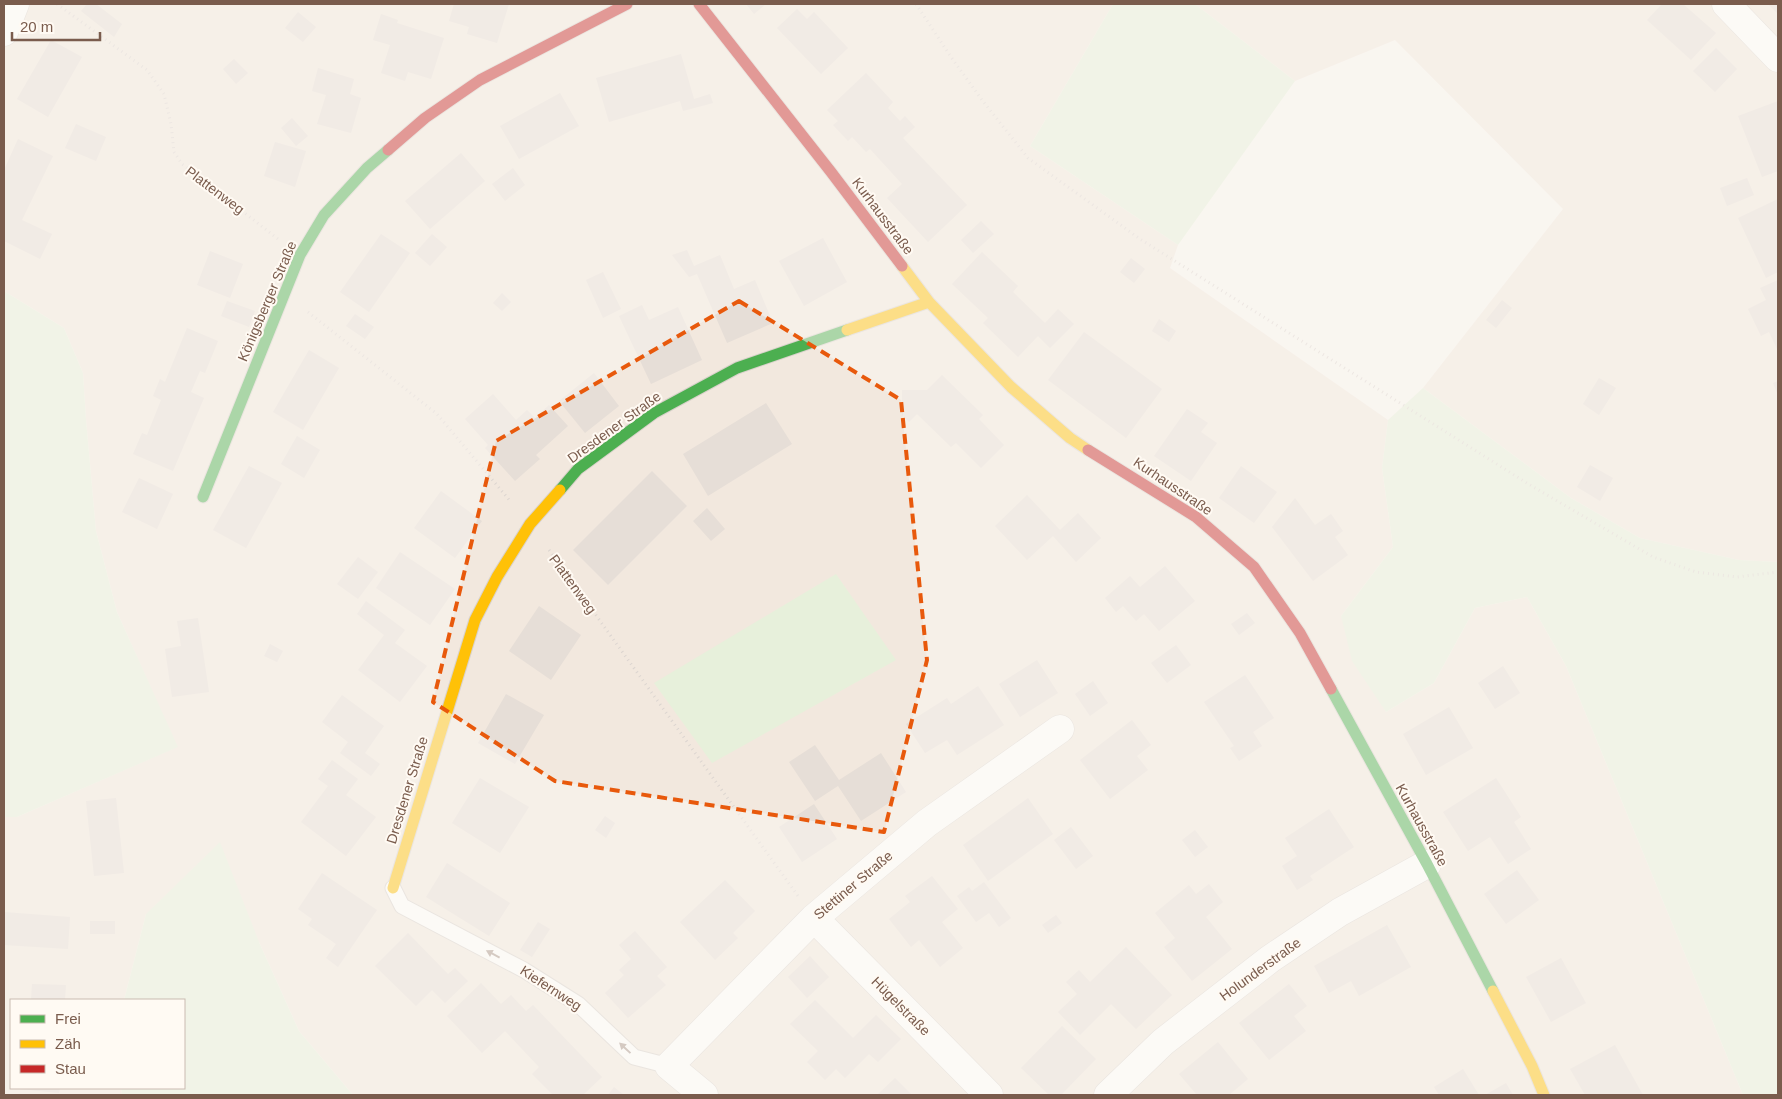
<svg xmlns="http://www.w3.org/2000/svg" width="1782" height="1099" font-family="Helvetica,sans-serif">
	<rect width="100%" height="100%" fill="#f9f5f0"/>
	<path fill="#f2e8de" d="M 4,4 L 1113,4 L 1030,146 L 1178,245 L 1170,268 L 1388,420 L 1382,468 L 1393,547 L 1341,616 L 1386,712 L 1434,683 L 1475,608 L 1527,597 L 1566,666 L 1743,1095 L 353,1095 L 299,1031 L 259,942 L 146,914 L 124,1000 L 11,1000 L 11,1088 L 121,1088 L 122,1095 L 4,1095 L 4,817 L 17,817 L 177,747 L 117,612 L 96,531 L 86,419 L 83,373 L 64,328 L 4,291 Z
		M 1195,4 L 1778,4 L 1778,562 L 1739,560 L 1640,538 L 1571,498 L 1423,388 L 1563,209 L 1395,40 L 1295,81 Z"/>
	<path fill="#e7f0db" d="M 1113,4 L 1195,4 L 1295,81 L 1178,245 L 1030,146 Z
		M 4,291 L 64,328 L 83,373 L 86,419 L 96,531 L 117,612 L 178,747 L 17,817 L 4,817 Z
		M 1423,388 L 1571,498 L 1640,538 L 1739,560 L 1778,562 L 1778,1095 L 1743,1095 L 1566,666 L 1527,597 L 1475,608 L 1434,683 L 1386,712 L 1352,661 L 1341,616 L 1393,547 L 1382,468 L 1388,420 Z
		M 836,574 L 896,660 L 712,763 L 654,683 Z
		M 220,842 L 259,942 L 299,1031 L 353,1095 L 122,1095 L 121,1088 L 184,1088 L 184,1000 L 124,1000 L 146,914 Z"/>
	<path fill="#e6ded7" d="M 87,4 L 96,4 L 122,24 L 114,37 L 81,11 Z
		M 454,4 L 509,4 L 497,43 L 467,34 L 469,27 L 449,21 Z
		M 746,4 L 766,4 L 754,14 Z
		M 1662,4 L 1683,4 L 1716,33 L 1691,60 L 1647,20 Z
		M 1768,4 L 1778,4 L 1778,14 Z
		M 797,9 L 807,19 L 814,12 L 848,48 L 821,74 L 777,28 Z
		M 298,12 L 316,27 L 303,42 L 285,28 Z
		M 381,14 L 398,20 L 397,23 L 444,38 L 431,79 L 408,72 L 405,81 L 381,73 L 390,45 L 373,40 Z
		M 51,40 L 82,57 L 48,117 L 17,99 Z
		M 1716,48 L 1737,69 L 1715,92 L 1693,71 Z
		M 681,54 L 694,99 L 710,94 L 713,103 L 683,111 L 680,101 L 609,122 L 596,78 Z
		M 234,59 L 248,73 L 236,84 L 223,69 Z
		M 318,68 L 354,79 L 350,94 L 361,98 L 351,133 L 317,124 L 326,95 L 312,91 Z
		M 866,73 L 893,102 L 888,108 L 900,121 L 905,116 L 915,127 L 903,138 L 967,205 L 928,242 L 887,198 L 902,184 L 870,149 L 866,152 L 852,137 L 848,141 L 833,125 L 838,121 L 827,110 Z
		M 560,93 L 579,126 L 519,159 L 500,126 Z
		M 1778,101 L 1778,171 L 1762,177 L 1738,116 Z
		M 292,118 L 308,136 L 296,146 L 281,128 Z
		M 76,124 L 106,137 L 96,161 L 65,148 Z
		M 18,139 L 53,156 L 22,220 L 52,234 L 40,259 L 4,241 L 4,170 Z
		M 275,142 L 306,151 L 295,187 L 264,176 Z
		M 461,153 L 485,181 L 430,229 L 405,201 Z
		M 513,168 L 525,185 L 505,201 L 492,184 Z
		M 1747,178 L 1754,195 L 1727,206 L 1720,188 Z
		M 1778,199 L 1778,272 L 1766,278 L 1738,218 Z
		M 981,221 L 994,234 L 973,253 L 961,240 Z
		M 381,234 L 410,253 L 369,312 L 340,292 Z
		M 432,234 L 447,247 L 430,266 L 415,253 Z
		M 823,238 L 847,282 L 804,306 L 779,261 Z
		M 687,250 L 694,266 L 720,255 L 734,289 L 755,280 L 773,323 L 727,343 L 697,274 L 689,277 L 672,255 Z
		M 210,251 L 243,264 L 230,298 L 197,285 Z
		M 982,252 L 1018,286 L 1013,292 L 1045,323 L 1058,309 L 1074,324 L 1050,348 L 1038,336 L 1018,357 L 983,323 L 988,318 L 952,284 Z
		M 1131,258 L 1145,269 L 1134,283 L 1120,272 Z
		M 603,272 L 621,309 L 603,318 L 586,280 Z
		M 1778,280 L 1778,351 L 1769,332 L 1761,336 L 1748,309 L 1766,300 L 1760,288 Z
		M 502,293 L 511,302 L 502,311 L 493,303 Z
		M 1502,300 L 1512,308 L 1496,328 L 1486,320 Z
		M 227,301 L 255,311 L 249,327 L 221,316 Z
		M 642,305 L 649,320 L 678,307 L 702,360 L 651,384 L 619,316 Z
		M 355,314 L 374,327 L 365,339 L 346,326 Z
		M 1159,319 L 1176,331 L 1169,342 L 1152,331 Z
		M 187,328 L 218,341 L 205,373 L 200,371 L 191,392 L 204,398 L 173,471 L 133,454 L 142,433 L 147,435 L 161,400 L 153,396 L 160,379 L 165,382 Z
		M 1084,332 L 1162,389 L 1126,438 L 1048,380 Z
		M 309,350 L 339,368 L 303,430 L 273,412 Z
		M 594,373 L 619,406 L 585,433 L 559,401 Z
		M 942,375 L 983,415 L 979,419 L 1004,445 L 981,468 L 956,443 L 951,447 L 917,414 L 909,422 L 902,415 L 902,390 L 927,390 Z
		M 1599,378 L 1616,388 L 1599,415 L 1583,404 Z
		M 1778,381 L 1778,395 L 1773,383 Z
		M 493,394 L 516,420 L 527,410 L 535,418 L 549,405 L 568,426 L 536,455 L 540,459 L 515,481 L 485,448 L 488,445 L 465,419 Z
		M 766,403 L 792,444 L 708,496 L 683,454 Z
		M 1187,409 L 1208,423 L 1201,432 L 1217,443 L 1191,481 L 1154,456 Z
		M 297,436 L 320,450 L 304,478 L 281,464 Z
		M 1590,465 L 1613,478 L 1600,501 L 1577,487 Z
		M 249,466 L 282,483 L 246,548 L 213,530 Z
		M 1241,466 L 1277,492 L 1254,523 L 1219,498 Z
		M 652,471 L 687,506 L 608,585 L 573,550 Z
		M 139,478 L 173,494 L 157,529 L 122,512 Z
		M 441,491 L 482,521 L 455,558 L 414,528 Z
		M 1027,495 L 1060,530 L 1078,513 L 1101,538 L 1076,562 L 1053,536 L 1027,560 L 995,526 Z
		M 1295,498 L 1315,525 L 1331,514 L 1343,531 L 1335,537 L 1348,555 L 1313,581 L 1272,527 Z
		M 707,508 L 725,529 L 711,541 L 693,521 Z
		M 400,552 L 455,589 L 430,625 L 376,588 Z
		M 358,557 L 378,572 L 358,599 L 337,584 Z
		M 1165,566 L 1195,601 L 1159,631 L 1144,614 L 1136,621 L 1123,606 L 1116,612 L 1105,598 L 1130,576 L 1140,587 Z
		M 366,601 L 405,630 L 395,643 L 427,666 L 400,702 L 358,670 L 384,635 L 357,614 Z
		M 539,606 L 581,635 L 551,680 L 509,651 Z
		M 1247,613 L 1255,623 L 1239,635 L 1231,624 Z
		M 198,618 L 209,692 L 172,697 L 165,649 L 181,646 L 177,621 Z
		M 270,644 L 283,651 L 277,662 L 264,656 Z
		M 1176,645 L 1191,665 L 1167,683 L 1151,663 Z
		M 1037,660 L 1058,693 L 1020,717 L 999,684 Z
		M 1503,666 L 1520,693 L 1495,709 L 1478,683 Z
		M 1245,675 L 1274,718 L 1253,732 L 1262,746 L 1239,761 L 1230,748 L 1234,746 L 1204,702 Z
		M 1093,681 L 1108,703 L 1090,716 L 1075,694 Z
		M 978,686 L 1004,725 L 957,755 L 947,740 L 925,753 L 906,724 L 947,698 L 951,704 Z
		M 506,694 L 544,715 L 515,764 L 478,743 Z
		M 342,695 L 384,726 L 365,753 L 380,764 L 371,776 L 340,753 L 348,742 L 322,722 Z
		M 1449,707 L 1473,748 L 1426,775 L 1403,734 Z
		M 1132,720 L 1151,745 L 1137,756 L 1148,770 L 1110,799 L 1080,760 Z
		M 815,745 L 839,780 L 881,753 L 906,792 L 861,821 L 838,786 L 815,801 L 789,762 Z
		M 332,760 L 358,779 L 346,795 L 376,817 L 346,856 L 301,822 L 328,786 L 318,779 Z
		M 480,778 L 529,807 L 500,853 L 452,823 Z
		M 1496,778 L 1521,817 L 1514,822 L 1531,849 L 1508,864 L 1490,837 L 1468,851 L 1443,812 Z
		M 116,798 L 124,873 L 94,876 L 86,801 Z
		M 1028,798 L 1053,834 L 988,881 L 963,845 Z
		M 814,804 L 837,839 L 802,862 L 779,827 Z
		M 1329,809 L 1354,847 L 1310,876 L 1313,880 L 1297,890 L 1282,866 L 1297,856 L 1285,838 Z
		M 605,816 L 615,823 L 606,838 L 595,830 Z
		M 1071,827 L 1093,856 L 1076,869 L 1054,840 Z
		M 1195,830 L 1208,847 L 1195,857 L 1182,840 Z
		M 447,863 L 510,903 L 489,936 L 426,897 Z
		M 1517,870 L 1539,900 L 1506,924 L 1484,894 Z
		M 322,873 L 377,910 L 338,967 L 326,958 L 336,944 L 308,925 L 312,919 L 298,909 Z
		M 932,876 L 958,909 L 942,922 L 963,948 L 940,967 L 919,940 L 911,947 L 889,919 L 910,902 L 905,896 Z
		M 725,880 L 755,911 L 733,933 L 738,938 L 715,960 L 680,922 Z
		M 984,882 L 1011,918 L 999,927 L 989,913 L 976,922 L 957,896 L 969,887 L 972,891 Z
		M 1209,884 L 1223,902 L 1206,917 L 1232,949 L 1192,981 L 1164,947 L 1175,938 L 1155,913 L 1189,885 L 1196,894 Z
		M 4,912 L 70,917 L 68,949 L 4,945 Z
		M 1056,915 L 1062,923 L 1048,933 L 1042,925 Z
		M 90,921 L 115,921 L 115,934 L 90,934 Z
		M 538,922 L 550,929 L 532,957 L 520,950 Z
		M 1387,925 L 1411,967 L 1359,996 L 1351,981 L 1329,993 L 1314,966 Z
		M 635,931 L 667,967 L 657,976 L 666,985 L 628,1018 L 605,993 L 624,975 L 619,970 L 631,959 L 619,945 Z
		M 408,933 L 448,974 L 455,968 L 468,981 L 445,1003 L 432,990 L 416,1006 L 375,966 Z
		M 1126,947 L 1172,995 L 1136,1029 L 1111,1004 L 1080,1035 L 1058,1012 L 1077,994 L 1066,982 L 1079,970 L 1090,982 Z
		M 810,956 L 829,977 L 807,998 L 788,977 Z
		M 1561,958 L 1586,1003 L 1551,1022 L 1526,977 Z
		M 481,983 L 501,1004 L 511,995 L 526,1011 L 533,1005 L 602,1077 L 583,1095 L 553,1095 L 532,1074 L 539,1067 L 505,1031 L 482,1053 L 447,1016 Z
		M 32,984 L 66,985 L 65,1000 L 31,1000 Z
		M 1289,984 L 1307,1006 L 1294,1016 L 1306,1031 L 1269,1060 L 1239,1023 Z
		M 815,1000 L 853,1038 L 876,1015 L 901,1039 L 878,1062 L 869,1054 L 845,1078 L 836,1069 L 825,1080 L 807,1062 L 818,1051 L 790,1024 Z
		M 1062,1026 L 1096,1059 L 1061,1095 L 1049,1095 L 1021,1068 Z
		M 1218,1042 L 1248,1079 L 1229,1095 L 1197,1095 L 1179,1074 Z
		M 1615,1045 L 1643,1095 L 1585,1095 L 1570,1069 Z
		M 1463,1069 L 1479,1095 L 1439,1095 L 1434,1087 Z
		M 895,1078 L 912,1095 L 877,1095 Z
		M 1506,1083 L 1513,1095 L 1485,1095 Z
		M 614,1087 L 624,1095 L 608,1095 Z
		M 19,1088 L 60,1088 L 59,1093 L 19,1089 Z"/>
	<g fill="none" stroke-linecap="round" stroke-linejoin="round">
		<g stroke="#d7d1cb" stroke-width="17">
			<path id="lane" d="M 393,888 L 402,906 L 524,970 L 578,1004 L 634,1057 L 669,1066"/>
		</g>
		<g stroke="#d7d1cb" stroke-width="29">
			<path id="street" d="M 1726,4 L 1778,58
				M 4,32 L 15,4
				M 814,918 L 989,1095
				M 704,1095 L 669,1066 L 814,918 L 927,823 L 1060,729
				M 1108,1095 L 1163,1042 L 1270,959 L 1340,912 L 1427,864"/>
		</g>
		<g stroke="#d9d2cb" stroke-width="13">
			<path id="fast" d="M 560,490 L 578,469 L 654,413 L 737,368 L 847,330
				M 203,497 L 300,255 L 324,215 L 367,168 L 388,150
				M 1331,689 L 1427,864 L 1493,991"/>
		</g>
		<g stroke="#d9d2cb" stroke-width="13">
			<path id="slow" d="M 902,266 L 929,302 L 1011,387 L 1070,438 L 1088,450
				M 847,330 L 929,302
				M 393,888 L 475,620 L 497,577 L 530,524 L 560,490
				M 1493,991 L 1532,1066 L 1544,1095"/>
		</g>
		<g stroke="#d9d2cb" stroke-width="13">
			<path id="jam" d="M 699,4 L 831,172 L 902,266
				M 388,150 L 425,118 L 480,80 L 627,4
				M 1088,450 L 1196,517 L 1254,567 L 1300,633 L 1331,689"/>
		</g>
		<path stroke="#dcd5d0" stroke-width="3" stroke-dasharray="1 4" stroke-linecap="butt" d="M 57,4 L 147,70 L 164,94 L 171,124 L 174,152 L 182,164 L 278,239
			M 916,4 L 951,57 L 982,100 L 1028,158 L 1140,239 L 1530,485 L 1653,557 L 1696,572 L 1737,577 L 1778,572
			M 308,312 L 437,414 L 511,502
			M 549,550 L 798,896"/>
		<use href="#lane" stroke="#fefefd" stroke-width="15"/>
		<use href="#street" stroke="#fefefd" stroke-width="28"/>
		<use href="#fast" stroke="#4caf50" stroke-width="11"/>
		<use href="#slow" stroke="#ffc107" stroke-width="11"/>
		<use href="#jam" stroke="#c62828" stroke-width="11"/>
	</g>
	<defs><path id="oneway-solid" d="M-6-.8H1V-3.2L6.5 0L1 3.2V.8H-6Z" transform="scale(1.25)"/></defs>
	<g fill="#a8958b">
		<use href="#oneway-solid" transform="translate(493 954) rotate(-152)"/>
		<use href="#oneway-solid" transform="translate(625 1048) rotate(-137)"/>
	</g>
	<path d="M0 0H1782V1099H0ZM 739,301 L 901,400 L 927,660 L 884,832 L 555,781 L 433,702 L 496,441 Z" fill="#f9f5f0" fill-opacity=".55" fill-rule="evenodd"/>
	<path fill="none" stroke="#e8590c" stroke-width="4" stroke-dasharray="10 6" stroke-linejoin="round" d="M 739,301 L 901,400 L 927,660 L 884,832 L 555,781 L 433,702 L 496,441 Z"/>
	<g text-anchor="middle" dominant-baseline="central" stroke-width="4" stroke-linejoin="round" paint-order="stroke">
		<g font-size="14" fill="#7a5c4d" stroke="#fffaf3">
			<text transform="translate(215 190) rotate(37)">Plattenweg</text>
			<text transform="translate(883 216) rotate(53)">Kurhausstraße</text>
			<text transform="translate(267 301) rotate(-67)">Königsberger Straße</text>
			<text transform="translate(614 427) rotate(-36)">Dresdener Straße</text>
			<text transform="translate(1173 486) rotate(34)">Kurhausstraße</text>
			<text transform="translate(573 584) rotate(54)">Plattenweg</text>
			<text transform="translate(407 790) rotate(-73)">Dresdener Straße</text>
			<text transform="translate(1422 825) rotate(61)">Kurhausstraße</text>
			<text transform="translate(853 885) rotate(-40)">Stettiner Straße</text>
			<text transform="translate(1260 969) rotate(-36)">Holunderstraße</text>
			<text transform="translate(551 988) rotate(33)">Kiefernweg</text>
			<text transform="translate(901 1006) rotate(45)">Hügelstraße</text>
		</g>
	</g>
	<rect width="1782" height="1099" fill="none" stroke="#7a5c4d" stroke-width="10"/>
	<rect x="10" y="999" width="175" height="90" fill="#fffaf3" stroke="#cabbb1"/>
	<rect x="20" y="1015" width="25" height="8" fill="#4caf50" stroke="#cabbb1"/>
	<text x="55" y="1024" font-size="15" fill="#7a5c4d">Frei</text>
	<rect x="20" y="1040" width="25" height="8" fill="#ffc107" stroke="#cabbb1"/>
	<text x="55" y="1049" font-size="15" fill="#7a5c4d">Zäh</text>
	<rect x="20" y="1065" width="25" height="8" fill="#c62828" stroke="#cabbb1"/>
	<text x="55" y="1074" font-size="15" fill="#7a5c4d">Stau</text>
	<path d="M12 32v8h88v-8" fill="none" stroke="#7a5c4d" stroke-width="2.5"/>
	<text x="20" y="32" font-size="15" fill="#7a5c4d" stroke="#fffaf3" stroke-width="4" paint-order="stroke">20 m</text>
</svg>
